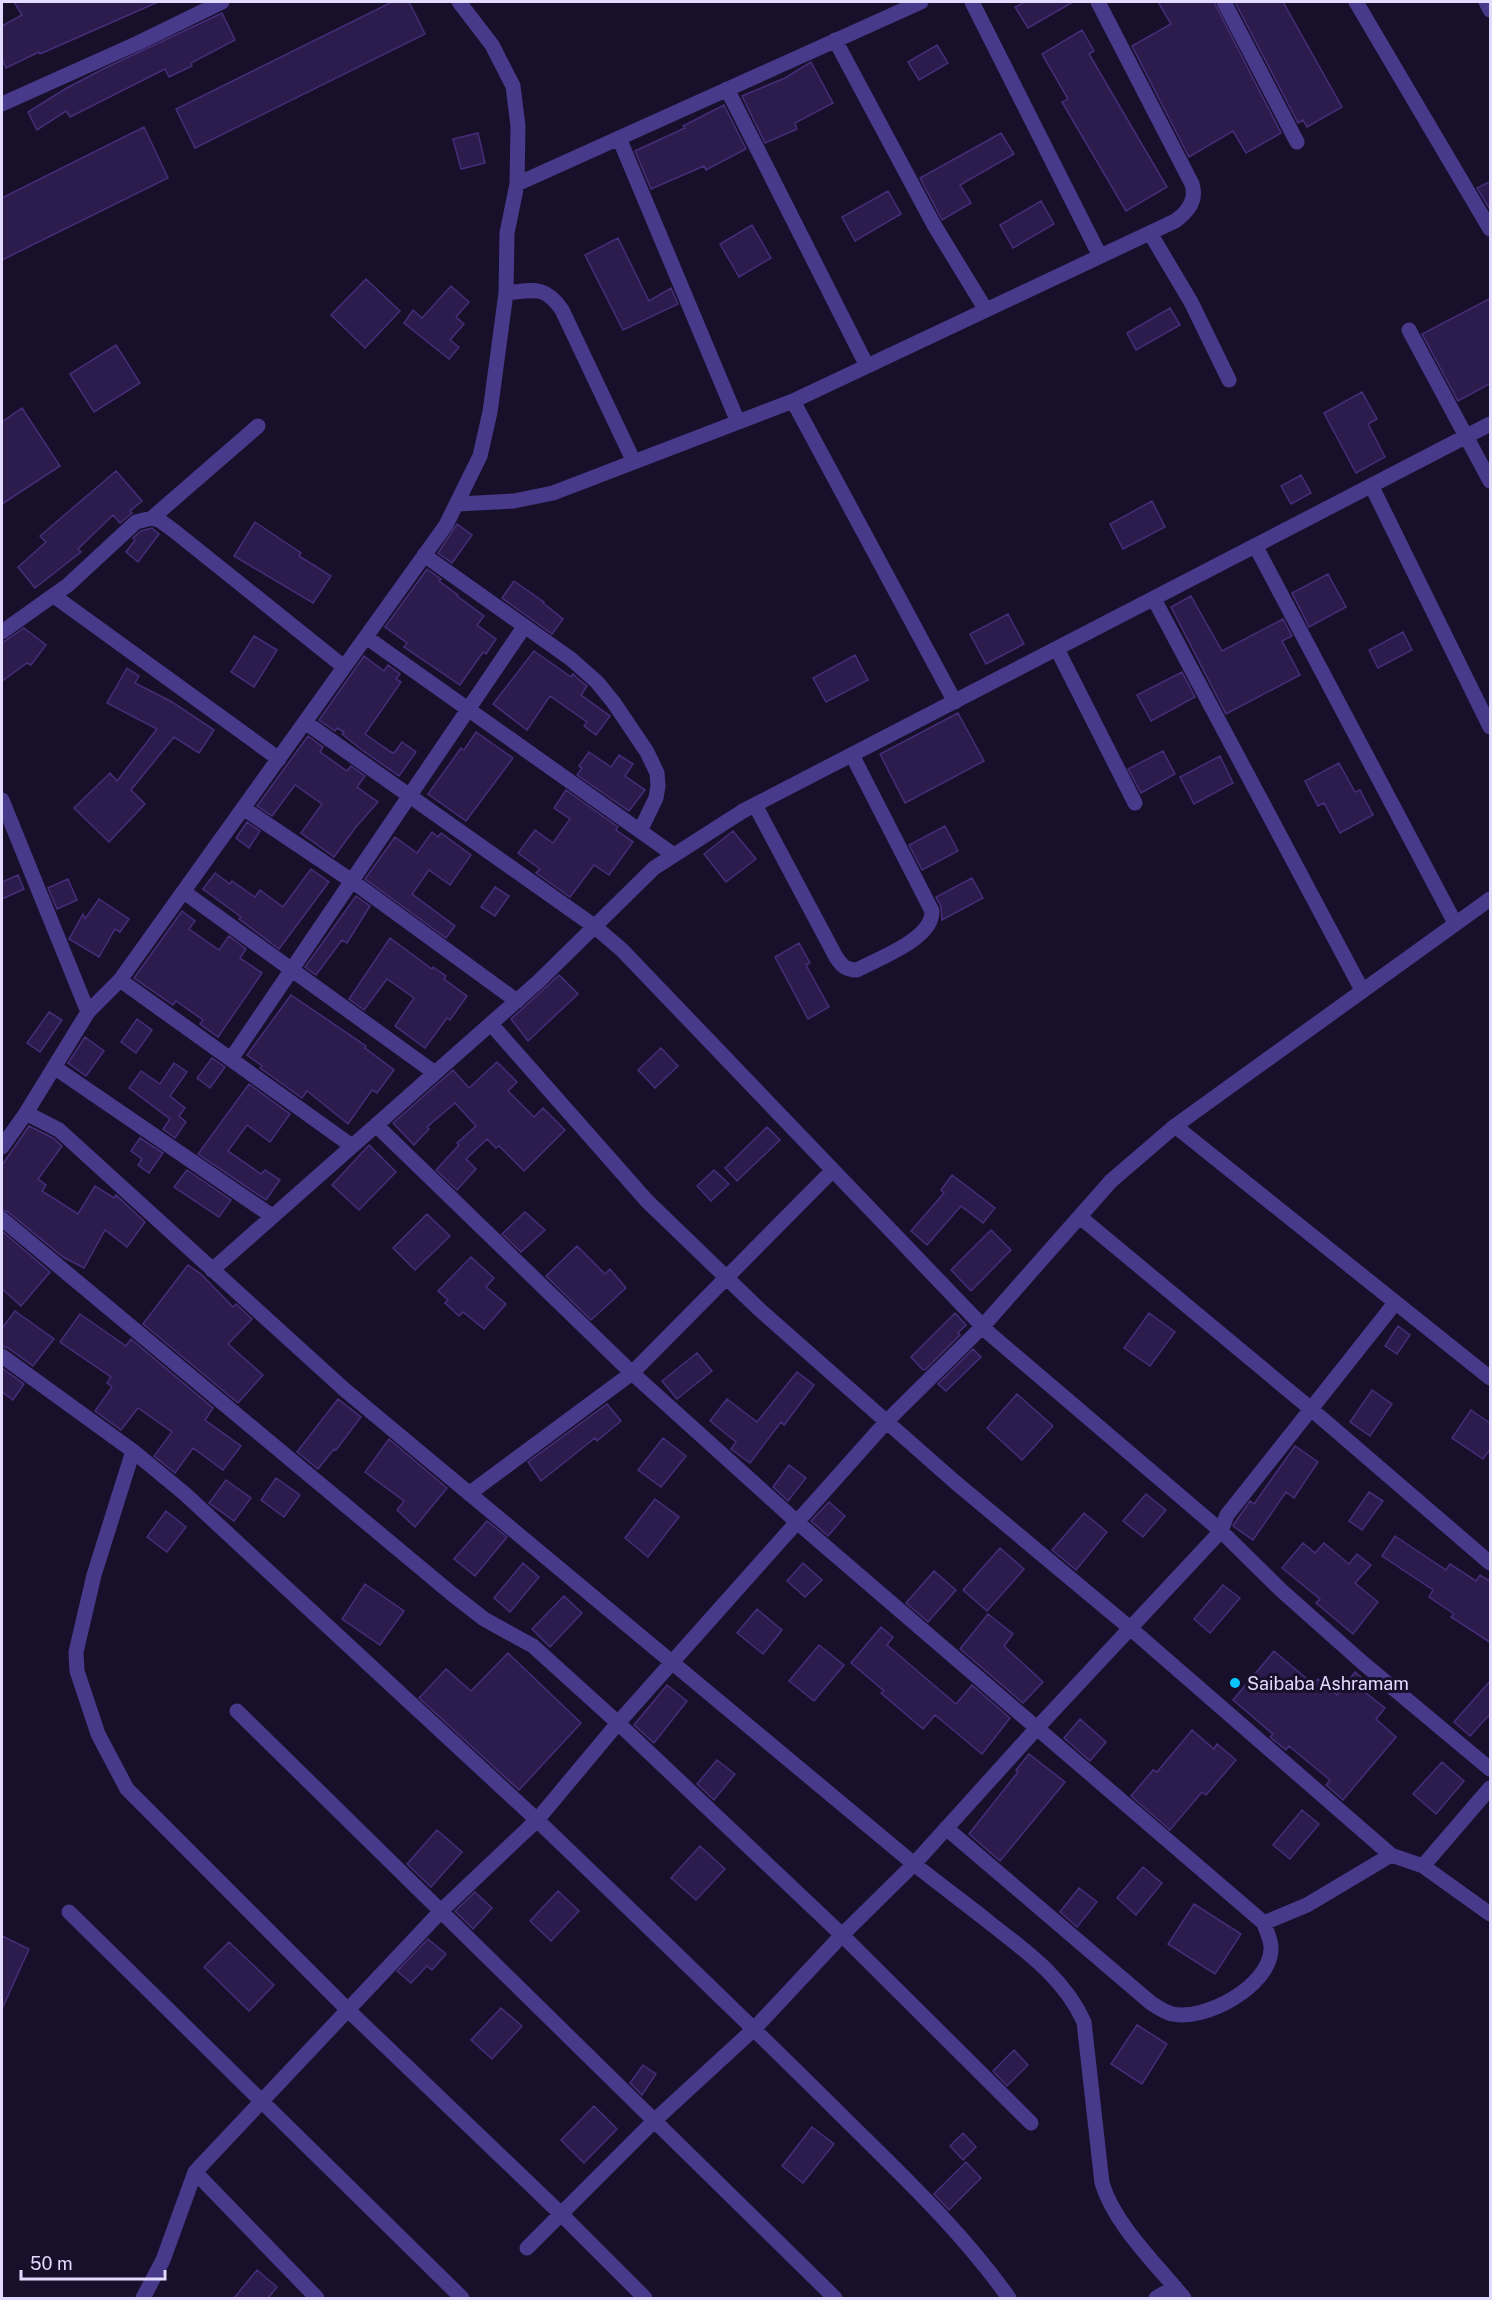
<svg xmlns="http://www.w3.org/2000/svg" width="1492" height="2300" font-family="'Public Sans',sans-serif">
	<rect width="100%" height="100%" fill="#18102b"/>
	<path fill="#2c1c4d" stroke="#462d79" stroke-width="1.5" d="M 14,2 L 158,2 L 40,54 L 39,52 L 6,68 L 2,59 L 2,26 L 22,15 Z
		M 392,2 L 409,2 L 425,34 L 195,148 L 176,109 Z
		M 1025,2 L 1073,2 L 1028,28 L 1015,7 Z
		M 1158,2 L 1214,2 L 1281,133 L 1246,153 L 1233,131 L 1189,157 L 1132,46 L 1171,24 Z
		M 1235,2 L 1283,2 L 1342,107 L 1307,127 L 1303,120 L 1298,123 Z
		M 222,13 L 235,40 L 191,63 L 192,66 L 169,77 L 165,69 L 70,117 L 66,111 L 37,130 L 28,112 L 65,89 L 103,69 Z
		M 1082,30 L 1094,51 L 1089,54 L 1167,187 L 1126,211 L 1062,102 L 1068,99 L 1042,54 Z
		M 937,45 L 948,63 L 919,80 L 908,62 Z
		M 811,62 L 833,103 L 795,123 L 797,129 L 765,143 L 742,96 L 785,78 Z
		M 724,105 L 746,149 L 706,170 L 704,166 L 651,189 L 635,151 L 685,128 L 683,126 Z
		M 144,127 L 168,178 L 2,260 L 2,198 Z
		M 478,133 L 485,163 L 461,169 L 453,139 Z
		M 1001,133 L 1014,154 L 960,185 L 971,203 L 942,220 L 920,178 Z
		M 1491,181 L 1491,211 L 1477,188 Z
		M 888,191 L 901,214 L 855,241 L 842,217 Z
		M 1041,201 L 1054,224 L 1013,248 L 1000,225 Z
		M 752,225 L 771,258 L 739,277 L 720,244 Z
		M 618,238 L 649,301 L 671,288 L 678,304 L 623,330 L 585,255 Z
		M 366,279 L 400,311 L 365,348 L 331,315 Z
		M 451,286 L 469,302 L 456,317 L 464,324 L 450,340 L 459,347 L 449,359 L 404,323 L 413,310 L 422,318 Z
		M 1491,298 L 1491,383 L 1458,401 L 1422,334 Z
		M 1170,308 L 1180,325 L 1136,350 L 1127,333 Z
		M 116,345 L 140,383 L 94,412 L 70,374 Z
		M 1362,392 L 1377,419 L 1368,424 L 1385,457 L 1356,473 L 1324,413 Z
		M 22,408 L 60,466 L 2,504 L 2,422 Z
		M 116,471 L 142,501 L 130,511 L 132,513 L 120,523 L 113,515 L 78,549 L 81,552 L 35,588 L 18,567 L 46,542 L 40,536 Z
		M 1301,475 L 1311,493 L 1291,504 L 1281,486 Z
		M 1152,501 L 1165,527 L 1123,549 L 1110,524 Z
		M 255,522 L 301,553 L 299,556 L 331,576 L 313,603 L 234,556 Z
		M 457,524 L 472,535 L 452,563 L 438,553 Z
		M 152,528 L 159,534 L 138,562 L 126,552 L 135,540 L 133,538 L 141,531 Z
		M 427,569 L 441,579 L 439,581 L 458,595 L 457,596 L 484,616 L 477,625 L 496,639 L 486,654 L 483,652 L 460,685 L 404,647 L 407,643 L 385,627 Z
		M 1328,574 L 1346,607 L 1309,627 L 1292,593 Z
		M 514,581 L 544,602 L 543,603 L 563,619 L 552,634 L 502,598 Z
		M 1191,596 L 1222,651 L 1283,619 L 1292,636 L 1282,641 L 1300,675 L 1226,714 L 1171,607 Z
		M 1008,614 L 1024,644 L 986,664 L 970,634 Z
		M 24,628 L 46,645 L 31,665 L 27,663 L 2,681 L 2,643 Z
		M 1403,632 L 1412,650 L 1378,668 L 1369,650 Z
		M 254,636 L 277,650 L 254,687 L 231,672 Z
		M 534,651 L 571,677 L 573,674 L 577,678 L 587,686 L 581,695 L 610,716 L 596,735 L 584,726 L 587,722 L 550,696 L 527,730 L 493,704 Z
		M 855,655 L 868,680 L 826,702 L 813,678 Z
		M 364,656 L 384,671 L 388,665 L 400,674 L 396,679 L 401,682 L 365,734 L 391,752 L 394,753 L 402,742 L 416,752 L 399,776 L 362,750 L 342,734 L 344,732 L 337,728 L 335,731 L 319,720 Z
		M 127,668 L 139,676 L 135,683 L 172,702 L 214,730 L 199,753 L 174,737 L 131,790 L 145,804 L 109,842 L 74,808 L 110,773 L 117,781 L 157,729 L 107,703 Z
		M 1182,672 L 1195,697 L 1151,721 L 1137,695 Z
		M 958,713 L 984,761 L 905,803 L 880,754 Z
		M 476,732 L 513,758 L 466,821 L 428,794 L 461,748 L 464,750 Z
		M 308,736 L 323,747 L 320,752 L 347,771 L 351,766 L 365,776 L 357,787 L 378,802 L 356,827 L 334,857 L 301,833 L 322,804 L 295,785 L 272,816 L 257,806 Z
		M 1163,751 L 1175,774 L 1141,793 L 1128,769 Z
		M 589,752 L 611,767 L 619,755 L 633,764 L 625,776 L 645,790 L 629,811 L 577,775 L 582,768 L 579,766 Z
		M 1220,756 L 1233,783 L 1194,804 L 1180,777 Z
		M 1339,763 L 1355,792 L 1360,790 L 1373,815 L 1340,833 L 1324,803 L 1318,806 L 1305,781 Z
		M 566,790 L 618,827 L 616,830 L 633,842 L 609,875 L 594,865 L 570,897 L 536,873 L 540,869 L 518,853 L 535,830 L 553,843 L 570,819 L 554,808 Z
		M 247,822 L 260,831 L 249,848 L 236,838 Z
		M 945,826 L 958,851 L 922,870 L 909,845 Z
		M 733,831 L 756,859 L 726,882 L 704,854 Z
		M 432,832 L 438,837 L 441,833 L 471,855 L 450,885 L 429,870 L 412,894 L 455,926 L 446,938 L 365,879 L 395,837 L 417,853 Z
		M 311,869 L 329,882 L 279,949 L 239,919 L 241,917 L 203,889 L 215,873 L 230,884 L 232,881 L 255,897 L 260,890 L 283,907 Z
		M 18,875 L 24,889 L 2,899 L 2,882 Z
		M 972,878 L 983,898 L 942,920 L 941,907 L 936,897 Z
		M 68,879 L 77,900 L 57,909 L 48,888 Z
		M 495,887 L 509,896 L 495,916 L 481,907 Z
		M 356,896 L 370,906 L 347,943 L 342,940 L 316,975 L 305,967 Z
		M 99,899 L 129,919 L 120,932 L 115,929 L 99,957 L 69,939 L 83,914 L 85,919 Z
		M 182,911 L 195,921 L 189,929 L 219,950 L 229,936 L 246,949 L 240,958 L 262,973 L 218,1037 L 200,1024 L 203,1020 L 176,1001 L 173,1005 L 134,978 Z
		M 390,938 L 432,969 L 433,967 L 446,976 L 444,979 L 467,996 L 450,1020 L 447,1018 L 425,1048 L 395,1026 L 414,998 L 387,979 L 364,1010 L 349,999 Z
		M 799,943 L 810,963 L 806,965 L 829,1007 L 808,1019 L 775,957 Z
		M 559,975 L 578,994 L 528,1041 L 511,1019 Z
		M 291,995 L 366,1046 L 365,1048 L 394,1070 L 377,1093 L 372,1090 L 348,1124 L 307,1091 L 302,1098 L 260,1068 L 262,1066 L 247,1055 Z
		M 49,1012 L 62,1020 L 40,1052 L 27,1043 Z
		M 137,1019 L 152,1030 L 136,1053 L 121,1042 Z
		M 85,1037 L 104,1051 L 86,1076 L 68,1063 Z
		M 661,1048 L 678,1066 L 655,1088 L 638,1070 Z
		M 212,1058 L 225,1067 L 210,1088 L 197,1078 Z
		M 497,1062 L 517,1082 L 508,1091 L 534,1117 L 543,1108 L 565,1130 L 524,1171 L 499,1146 L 496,1148 L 487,1139 L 466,1159 L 476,1169 L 457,1190 L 436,1170 L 459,1145 L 457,1143 L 476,1126 L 455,1103 L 427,1127 L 429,1129 L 414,1145 L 393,1123 L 453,1070 L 469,1088 Z
		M 174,1063 L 187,1072 L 170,1096 L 185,1108 L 179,1116 L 186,1122 L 175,1138 L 163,1129 L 170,1119 L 129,1088 L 141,1071 L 160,1084 Z
		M 249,1084 L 290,1114 L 270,1142 L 247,1125 L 228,1151 L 261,1174 L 265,1170 L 280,1180 L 266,1200 L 198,1154 Z
		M 29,1126 L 53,1138 L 62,1146 L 38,1179 L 46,1185 L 42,1191 L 78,1214 L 95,1186 L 114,1198 L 116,1195 L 145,1222 L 127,1247 L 105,1230 L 84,1268 L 63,1257 L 8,1212 L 2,1210 L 2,1165 Z
		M 767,1127 L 780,1140 L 737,1181 L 725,1168 Z
		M 140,1138 L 163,1153 L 149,1173 L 138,1165 L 142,1159 L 131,1151 Z
		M 369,1145 L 396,1172 L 359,1210 L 332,1185 Z
		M 187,1170 L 231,1200 L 219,1217 L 174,1187 Z
		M 714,1170 L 729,1184 L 711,1201 L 697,1186 Z
		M 952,1175 L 995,1208 L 983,1223 L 961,1206 L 927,1245 L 911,1231 L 944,1193 L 941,1190 Z
		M 525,1212 L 545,1230 L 521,1252 L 502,1234 Z
		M 427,1214 L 450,1236 L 415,1270 L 393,1248 Z
		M 991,1230 L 1011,1250 L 971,1291 L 951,1270 Z
		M 2,1231 L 50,1272 L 21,1306 L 2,1289 Z
		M 577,1246 L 605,1274 L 610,1269 L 626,1288 L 591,1320 L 546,1276 Z
		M 471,1257 L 494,1278 L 486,1287 L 506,1304 L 484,1329 L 463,1312 L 459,1316 L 445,1303 L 448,1300 L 438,1291 Z
		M 188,1265 L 201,1274 L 233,1307 L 236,1304 L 252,1319 L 228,1344 L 263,1375 L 238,1403 L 143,1324 Z
		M 15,1311 L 54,1339 L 33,1366 L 8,1348 L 2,1346 L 2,1328 Z
		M 955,1313 L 966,1325 L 958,1333 L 960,1335 L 925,1370 L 922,1369 L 911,1357 Z
		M 1149,1313 L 1175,1332 L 1150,1366 L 1124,1348 Z
		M 80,1314 L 126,1346 L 131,1339 L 213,1408 L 205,1420 L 241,1446 L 223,1470 L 193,1448 L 175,1473 L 154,1456 L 172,1432 L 138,1408 L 121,1430 L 95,1411 L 112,1387 L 107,1383 L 111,1377 L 60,1342 Z
		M 1398,1326 L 1410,1335 L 1397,1354 L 1385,1346 Z
		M 973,1349 L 981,1357 L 946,1391 L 938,1384 Z
		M 697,1353 L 712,1371 L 677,1399 L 662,1381 Z
		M 2,1368 L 24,1384 L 13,1400 L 2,1392 Z
		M 797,1372 L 814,1385 L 784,1425 L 781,1422 L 750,1463 L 731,1449 L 736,1442 L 710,1421 L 727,1399 L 757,1422 Z
		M 1372,1390 L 1392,1404 L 1370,1436 L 1350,1422 Z
		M 1017,1394 L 1053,1426 L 1022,1460 L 987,1428 Z
		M 338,1399 L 361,1417 L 336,1450 L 334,1449 L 318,1469 L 297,1452 Z
		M 607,1404 L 621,1421 L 597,1441 L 595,1438 L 541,1481 L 528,1462 Z
		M 1471,1410 L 1491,1424 L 1491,1448 L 1483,1459 L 1452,1438 Z
		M 663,1438 L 686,1456 L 661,1487 L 638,1470 Z
		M 389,1439 L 447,1488 L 415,1527 L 397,1510 L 404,1501 L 365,1472 Z
		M 1295,1446 L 1318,1462 L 1294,1498 L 1286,1492 L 1253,1540 L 1233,1526 L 1234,1524 L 1250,1501 L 1254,1504 Z
		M 789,1465 L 806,1478 L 788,1501 L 773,1487 Z
		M 276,1478 L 300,1495 L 284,1517 L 261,1500 Z
		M 226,1480 L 251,1498 L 234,1521 L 209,1503 Z
		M 1369,1492 L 1383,1501 L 1362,1530 L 1349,1521 Z
		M 1146,1494 L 1166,1510 L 1143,1537 L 1123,1521 Z
		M 655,1499 L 679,1517 L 648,1557 L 625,1538 Z
		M 829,1502 L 845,1516 L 828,1536 L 811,1521 Z
		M 166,1511 L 186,1527 L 167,1552 L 147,1537 Z
		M 1084,1513 L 1107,1532 L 1076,1570 L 1052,1550 Z
		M 487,1521 L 507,1537 L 475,1576 L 454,1559 Z
		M 1395,1536 L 1446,1570 L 1450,1564 L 1476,1581 L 1480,1575 L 1491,1582 L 1491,1643 L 1451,1617 L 1454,1614 L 1429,1597 L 1433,1590 L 1382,1556 Z
		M 1303,1543 L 1315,1553 L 1324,1543 L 1349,1564 L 1357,1554 L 1371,1565 L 1355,1583 L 1378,1602 L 1353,1634 L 1316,1603 L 1320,1599 L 1282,1568 Z
		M 1000,1548 L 1024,1569 L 987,1611 L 963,1590 Z
		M 523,1563 L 539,1577 L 510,1612 L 494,1598 Z
		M 803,1563 L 822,1580 L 805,1597 L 787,1581 Z
		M 934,1571 L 956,1590 L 928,1622 L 906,1603 Z
		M 365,1584 L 404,1611 L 380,1645 L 342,1619 Z
		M 1223,1585 L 1240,1598 L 1210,1633 L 1194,1619 Z
		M 564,1596 L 582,1613 L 550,1647 L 532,1629 Z
		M 757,1609 L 782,1630 L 763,1654 L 737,1633 Z
		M 988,1614 L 1013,1634 L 1004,1646 L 1043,1682 L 1023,1703 L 960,1649 Z
		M 881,1627 L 893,1637 L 887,1645 L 956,1704 L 972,1685 L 1010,1718 L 982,1754 L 935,1715 L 923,1729 L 881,1693 L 884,1691 L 851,1663 Z
		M 819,1645 L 844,1665 L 814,1701 L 789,1681 Z
		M 1274,1651 L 1314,1685 L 1318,1679 L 1337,1695 L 1355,1672 L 1371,1686 L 1366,1693 L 1385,1708 L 1376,1719 L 1396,1737 L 1343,1800 L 1326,1785 L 1330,1780 L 1289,1746 L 1286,1750 L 1270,1737 L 1273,1734 L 1233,1700 Z
		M 508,1653 L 581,1723 L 519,1790 L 419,1698 L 446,1669 L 471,1691 Z
		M 1491,1680 L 1491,1713 L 1470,1736 L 1454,1722 Z
		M 667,1685 L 687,1701 L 654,1743 L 634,1725 Z
		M 1080,1719 L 1106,1742 L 1090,1761 L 1064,1738 Z
		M 1192,1730 L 1214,1749 L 1217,1744 L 1236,1760 L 1206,1795 L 1202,1792 L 1170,1830 L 1131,1796 L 1153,1770 L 1157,1772 Z
		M 1029,1754 L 1065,1782 L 1000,1861 L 969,1834 L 1018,1772 L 1016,1770 Z
		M 717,1760 L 735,1774 L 714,1800 L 697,1784 Z
		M 1442,1762 L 1464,1781 L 1436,1814 L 1413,1794 Z
		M 1302,1810 L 1319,1824 L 1290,1859 L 1273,1845 Z
		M 437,1830 L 462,1852 L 431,1887 L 407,1864 Z
		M 700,1846 L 725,1869 L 696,1900 L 671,1878 Z
		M 1143,1867 L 1162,1883 L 1136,1915 L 1117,1898 Z
		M 1079,1888 L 1097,1902 L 1077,1927 L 1060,1912 Z
		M 558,1891 L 579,1911 L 551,1941 L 530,1921 Z
		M 475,1892 L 492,1908 L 473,1929 L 455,1911 Z
		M 1194,1904 L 1241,1934 L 1215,1974 L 1168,1944 Z
		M 2,1936 L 29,1949 L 2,2009 Z
		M 428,1939 L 446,1954 L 432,1970 L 427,1966 L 411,1983 L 397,1971 Z
		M 229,1942 L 274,1985 L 249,2011 L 204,1967 Z
		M 501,2008 L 522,2026 L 492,2059 L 471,2040 Z
		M 1137,2025 L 1167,2044 L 1142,2084 L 1111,2064 Z
		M 1014,2050 L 1028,2065 L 1007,2086 L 993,2071 Z
		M 643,2065 L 656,2074 L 642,2095 L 630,2083 Z
		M 594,2106 L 617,2129 L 584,2163 L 561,2140 Z
		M 812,2127 L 834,2144 L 803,2183 L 782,2166 Z
		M 963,2133 L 976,2147 L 963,2160 L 950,2146 Z
		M 966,2162 L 981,2178 L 949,2210 L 934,2194 Z
		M 257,2270 L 277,2287 L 268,2298 L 234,2298 Z"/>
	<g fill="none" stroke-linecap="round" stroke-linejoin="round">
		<path stroke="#483a8b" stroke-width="15" d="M 972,2 L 1100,256
			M 1224,2 L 1297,142
			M 1356,2 L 1490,229
			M 1486,2 L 1490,10
			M 835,40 L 934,225 L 986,310
			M 727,89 L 867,366
			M 2,104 L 138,43 L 222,2
			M 619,138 L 738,422
			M 517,184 L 921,2
			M 1150,233 L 1191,302 L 1229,380
			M 506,293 C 533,290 545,285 562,310 L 634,462
			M 1409,330 L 1490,481
			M 793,401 L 955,702
			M 1372,487 L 1490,727
			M 458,504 L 514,501 L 553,493 L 793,401 L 1175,221 C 1188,212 1197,200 1192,184 L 1098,2
			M 152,518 L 258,426
			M 1256,547 L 1455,923
			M 424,555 L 571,659 L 597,682 L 614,703 L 647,752 L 657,773 L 658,786 L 656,798 L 640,831
			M 54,596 L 279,759
			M 1154,599 L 1362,990
			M 2,632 L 68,585 L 136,522 L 152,518 L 159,520 L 173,530 L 344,667
			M 366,637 L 674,855
			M 1057,649 L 1135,803
			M 305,722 L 594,926 L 622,950 L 990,1334 L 1221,1531 L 1282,1591 L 1363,1663 L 1490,1769
			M 2,800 L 88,1012
			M 755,805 L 836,957 C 842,966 846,970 857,970 C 879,958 933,939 932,911 L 852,755
			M 243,808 L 352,881 L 517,1001
			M 184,892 L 435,1073
			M 120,980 L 352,1146
			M 491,1024 L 647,1201 L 760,1310 L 955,1482 L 1130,1628 L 1391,1855 L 1423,1866 L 1490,1914
			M 231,1059 L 524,627
			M 54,1067 L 272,1216
			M 26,1113 L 88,1012 L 120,980 L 446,525 L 480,456 L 490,412 L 506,293 L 507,233 L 517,184 L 518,126 L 513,86 L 492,45 L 459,2
			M 376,1125 L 632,1373 L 797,1522 L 1264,1923 C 1266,1931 1272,1941 1271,1950 C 1269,1987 1205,2021 1172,2014 C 1165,2012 1157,2007 1151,2003 L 946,1828
			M 1175,1126 L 1490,1378
			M 2,1147 L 26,1113 L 59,1130 L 345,1390 L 914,1864 L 1037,1728 L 1221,1531 L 1227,1515 L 1395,1303
			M 1080,1217 L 1311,1409 L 1490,1563
			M 2,1219 L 452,1594 L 484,1619 L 533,1646 L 618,1723 L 842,1935 L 1031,2123
			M 212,1270 L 538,982 L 654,868 L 743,811 L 1490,424
			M 2,1356 L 133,1451 L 185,1494 L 537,1820 L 442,1910 L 195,2172 L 163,2260 L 143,2298
			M 133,1451 L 94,1575 L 76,1652 L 77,1671 L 98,1734 L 127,1789 L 348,2010 L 561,2214 L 645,2298
			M 470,1493 L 632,1373 L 833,1170
			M 237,1711 L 835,2298
			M 1423,1866 L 1490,1788
			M 69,1912 L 462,2298
			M 1264,1923 L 1307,1905 L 1391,1855
			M 195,2172 L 317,2298
			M 527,2248 L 655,2120 L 754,2029 L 842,1935 L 914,1864 C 939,1884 965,1903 990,1923 C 1027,1952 1064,1978 1084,2022 L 1102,2183 C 1114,2224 1157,2265 1184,2298
			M 1009,2298 C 958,2226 893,2167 831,2105 C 734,2009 635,1914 537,1820 L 618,1723 L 887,1421 L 983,1326 L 1111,1181 L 1175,1126 L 1490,899
			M 1156,2298 L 1175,2287"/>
	</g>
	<circle fill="#06c5ff" stroke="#18102b" stroke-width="2" cx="1235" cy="1683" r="6"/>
	<g text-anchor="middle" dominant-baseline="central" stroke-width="6" stroke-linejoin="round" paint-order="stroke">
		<g font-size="18" fill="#e3daff" stroke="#18102b" text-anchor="start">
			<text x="1247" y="1683">Saibaba Ashramam</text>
		</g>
	</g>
	<rect width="1492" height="2300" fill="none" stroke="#e3daff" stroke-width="6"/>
	<path d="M21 2270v9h144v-9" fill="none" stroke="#e3daff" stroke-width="3"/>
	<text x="30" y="2270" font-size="18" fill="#e3daff" stroke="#18102b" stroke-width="4.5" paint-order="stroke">50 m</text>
</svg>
